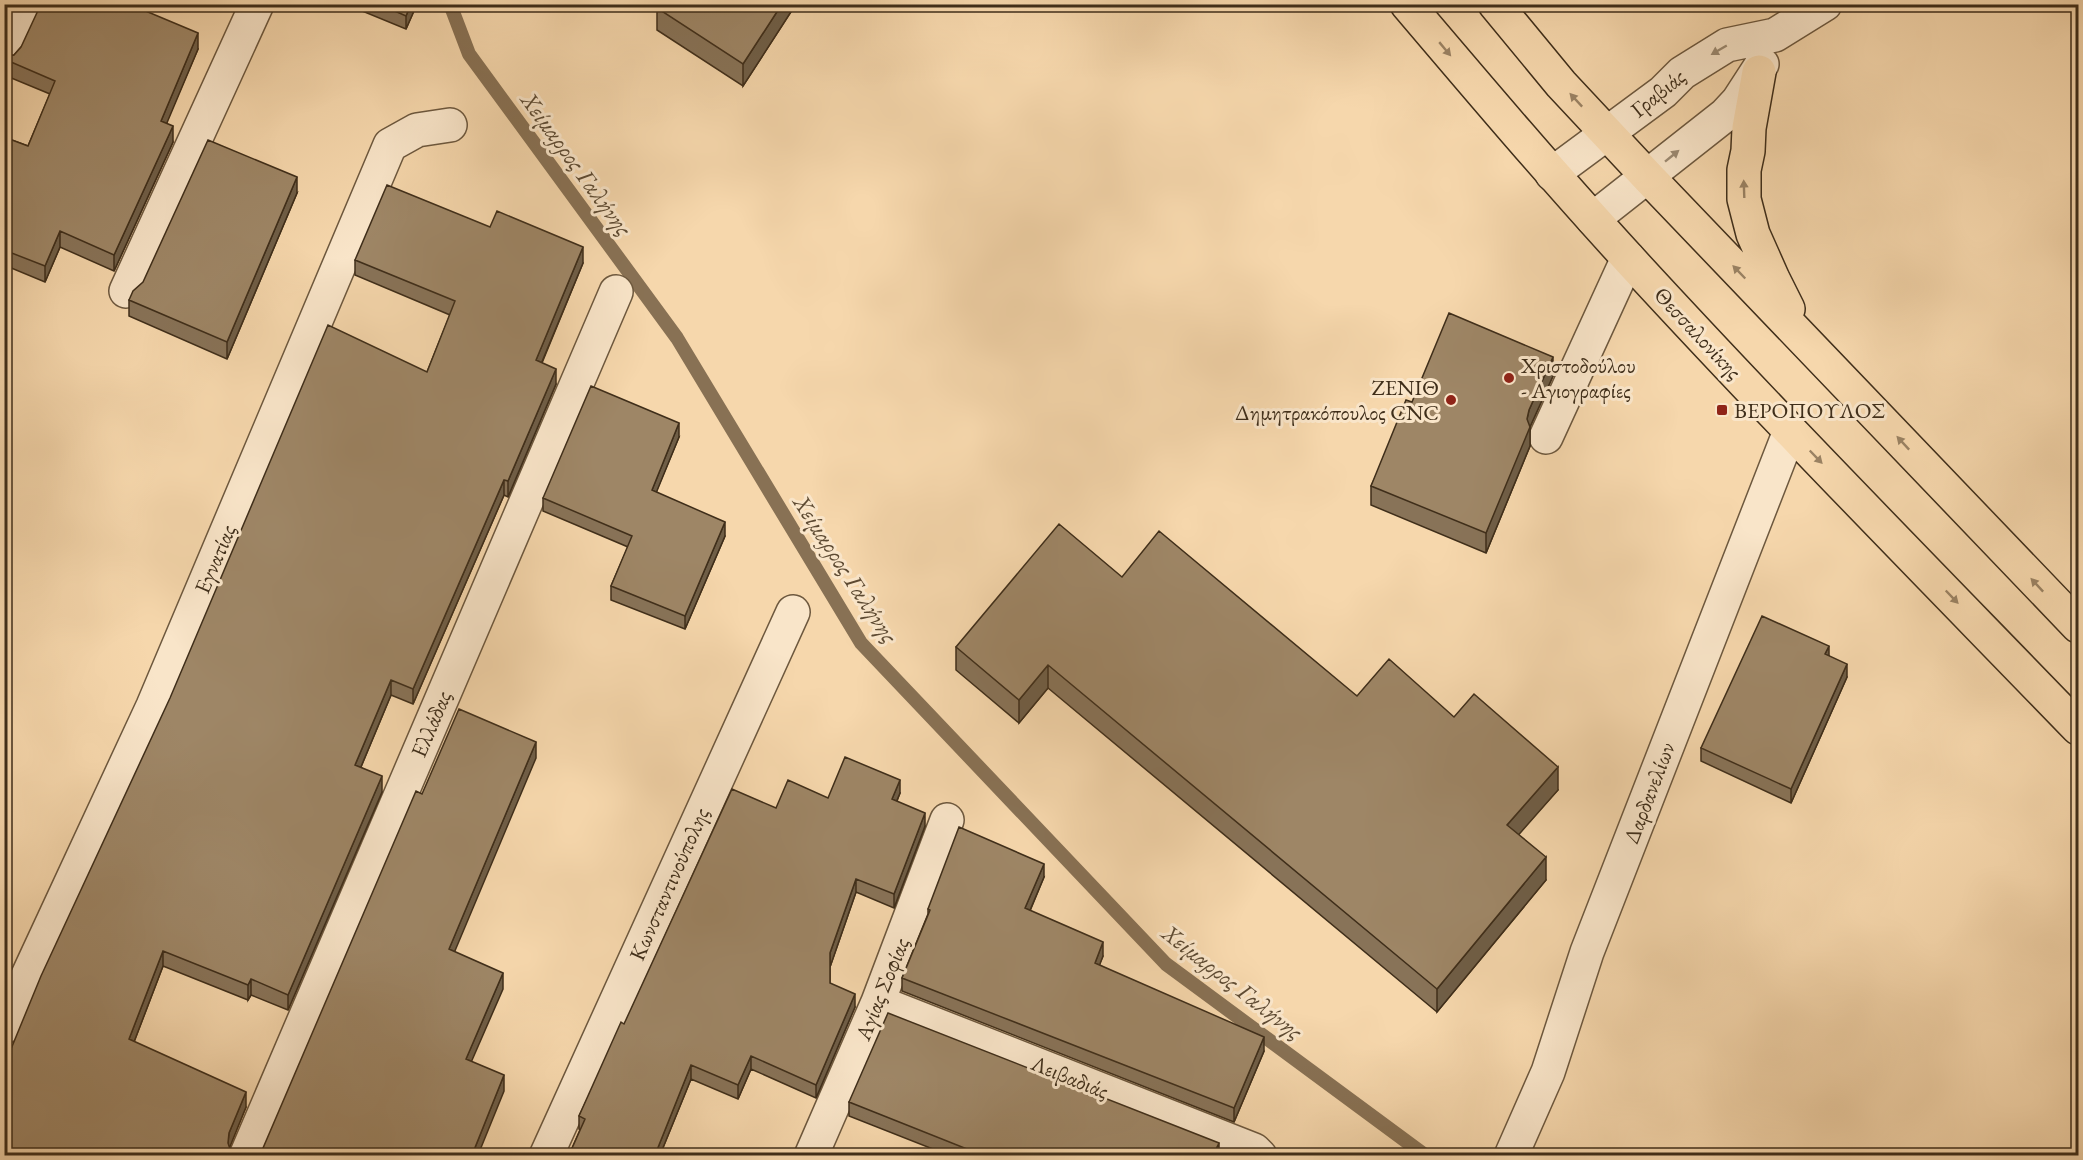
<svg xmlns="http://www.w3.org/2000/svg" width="2083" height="1160" font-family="'EB Garamond',serif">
	<rect width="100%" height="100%" fill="#f6d7ac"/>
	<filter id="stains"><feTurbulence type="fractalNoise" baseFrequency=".00333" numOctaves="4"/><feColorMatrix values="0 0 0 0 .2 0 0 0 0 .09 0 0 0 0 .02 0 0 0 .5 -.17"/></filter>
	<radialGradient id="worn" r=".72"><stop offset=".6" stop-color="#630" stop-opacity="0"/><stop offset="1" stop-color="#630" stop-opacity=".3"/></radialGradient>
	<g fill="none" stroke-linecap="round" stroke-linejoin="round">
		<path stroke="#887154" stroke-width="14" d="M 450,4 L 469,54 L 677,338 L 861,643 L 1166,964 L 1426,1156"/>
		<g stroke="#6d583e" stroke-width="36">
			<path id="minor" d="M 4,55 L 28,4
				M 1552,174 L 1663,92 L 1682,73 L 1727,45 L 1775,35 L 1825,4
				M 1593,219 L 1725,115 L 1738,101 L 1762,64
				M 126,291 L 257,4
				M 1546,437 L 1628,258
				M 878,1002 L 1254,1150 L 1260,1156
				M 4,1027 L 153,706 L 390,145 L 417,130 L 450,125
				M 246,1156 L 616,292
				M 546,1156 L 793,612
				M 811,1156 L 878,1002 L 947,820
				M 1511,1156 L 1548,1072 L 1587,952 L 1790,431"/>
		</g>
		<g stroke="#3f2e1a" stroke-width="36">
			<path id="major" d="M 1407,4 C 1480,90 1553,176 1629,259 C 1775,418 1927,572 2078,728
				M 1495,4 L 1561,84 L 1647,176 L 2078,626
				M 1759,72 L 1749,128 L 1748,151 L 1744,170 L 1744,199 L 1753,234 L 1773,279 L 1788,309"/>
		</g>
		<use href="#minor" stroke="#f9e5c9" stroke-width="33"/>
		<use href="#major" stroke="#f6d7ac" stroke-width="33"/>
	</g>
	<path fill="#887358" stroke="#3f2e1a" stroke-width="1.5" d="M 350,4 L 417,4 L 406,29 L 350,6 Z
		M 796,4 L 743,86 L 657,30 L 657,8 Z
		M 21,47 L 198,49 L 166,123 L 173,142 L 114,271 L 60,247 L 45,282 L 4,265 L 4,137 L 28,146 L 50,94 L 4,75 L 4,57 L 14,55 Z
		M 297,193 L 227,359 L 129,316 L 129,300 Z
		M 490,227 L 583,263 L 542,363 L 556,384 L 508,497 L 504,495 L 413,704 L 391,695 L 361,767 L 382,792 L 288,1010 L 251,995 L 248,1000 L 163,966 L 134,1042 L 246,1107 L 229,1147 L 4,1155 L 427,372 L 450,315 L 355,275 L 355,260 Z
		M 1553,376 L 1530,427 L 1530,446 L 1486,553 L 1371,505 L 1371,486 L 1412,402 Z
		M 679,437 L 656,492 L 725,536 L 685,629 L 611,600 L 611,586 L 628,547 L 543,511 L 543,498 Z
		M 1122,577 L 1357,696 L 1454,717 L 1558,790 L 1518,834 L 1546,880 L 1437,1012 L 1048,688 L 1019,723 L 956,670 L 956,647 Z
		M 1829,656 L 1847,677 L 1791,803 L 1701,761 L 1701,748 Z
		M 900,793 L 897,801 L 925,826 L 894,908 L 856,892 L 830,967 L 830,983 L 855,1007 L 816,1098 L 751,1069 L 738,1099 L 691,1079 L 660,1155 L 569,1155 L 580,1130 L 579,1129 L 579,1116 L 624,1024 L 776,808 L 828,798 Z
		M 1044,877 L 1030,911 L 1103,956 L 1099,965 L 1264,1051 L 1234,1122 L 902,991 L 902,978 L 928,914 L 928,909 Z
		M 849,1102 L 1219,1155 L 948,1155 L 849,1116 Z"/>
	<path fill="#6f5e47" stroke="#3f2e1a" stroke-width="1.5" d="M 411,4 L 417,4 L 406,29 L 406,16 Z
		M 782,4 L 796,4 L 743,86 L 743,64 Z
		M 198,33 L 198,49 L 161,137 L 161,121 Z
		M 173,126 L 173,142 L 114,271 L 114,255 Z
		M 297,177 L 297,193 L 227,359 L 227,342 Z
		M 60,231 L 60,247 L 45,282 L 45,266 Z
		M 583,247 L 583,263 L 536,376 L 536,360 Z
		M 1553,357 L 1553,376 L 1529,429 L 1530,427 L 1530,446 L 1486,553 L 1486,533 L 1527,419 L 1529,410 Z
		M 556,369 L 556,384 L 508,497 L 508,481 Z
		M 679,423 L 679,437 L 652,503 L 652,490 Z
		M 504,480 L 504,495 L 413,704 L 413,689 Z
		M 725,522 L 725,536 L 685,629 L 685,616 Z
		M 1829,646 L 1829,659 L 1825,654 Z
		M 1847,664 L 1847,677 L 1791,803 L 1791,789 Z
		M 1048,665 L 1048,688 L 1019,723 L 1019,700 Z
		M 391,680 L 391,695 L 355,781 L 355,765 Z
		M 536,742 L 536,758 L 449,965 L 449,949 Z
		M 1558,767 L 1558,790 L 1507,848 L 1507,825 Z
		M 382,776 L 382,792 L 288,1010 L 288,995 Z
		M 900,780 L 900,793 L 892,812 L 892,799 Z
		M 925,813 L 925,826 L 894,908 L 894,894 Z
		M 1546,857 L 1546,880 L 1437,1012 L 1437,989 Z
		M 1044,864 L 1044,877 L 1025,922 L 1025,908 Z
		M 856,879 L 856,892 L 830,967 L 830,953 Z
		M 1103,942 L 1103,956 L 1095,977 L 1095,963 Z
		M 163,951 L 163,966 L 129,1055 L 129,1039 Z
		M 503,973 L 503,989 L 466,1074 L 466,1059 Z
		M 251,979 L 251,995 L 248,1000 L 248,985 Z
		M 855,994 L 855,1007 L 816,1098 L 816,1085 Z
		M 1264,1037 L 1264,1051 L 1234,1122 L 1234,1108 Z
		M 751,1056 L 751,1069 L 738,1099 L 738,1085 Z
		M 691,1065 L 691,1079 L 660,1155 L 655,1155 Z
		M 504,1075 L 504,1091 L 478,1155 L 472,1155 Z
		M 246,1092 L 246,1107 L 229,1149 L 228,1143 L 229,1133 Z
		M 1219,1143 L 1219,1155 L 1213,1155 Z"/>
	<path fill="#9e8666" stroke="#3f2e1a" stroke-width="1.5" d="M 41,4 L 129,4 L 198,33 L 161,121 L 173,126 L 114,255 L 60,231 L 45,266 L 4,250 L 4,137 L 28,146 L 55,81 L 4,59 L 4,57 L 14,55 L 21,47 Z
		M 379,4 L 411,4 L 406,16 Z
		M 659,4 L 782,4 L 743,64 L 657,8 Z
		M 208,140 L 297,177 L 227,342 L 129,300 L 133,291 L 143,282 Z
		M 387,185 L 490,227 L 497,211 L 583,247 L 536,360 L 556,369 L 508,481 L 504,480 L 413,689 L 391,680 L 355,765 L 382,776 L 288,995 L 251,979 L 248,985 L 163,951 L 129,1039 L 246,1092 L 229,1133 L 228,1143 L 231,1152 L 236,1155 L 4,1155 L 4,1066 L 41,976 L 170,698 L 328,325 L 427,372 L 455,301 L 355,260 Z
		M 1449,313 L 1553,357 L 1529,410 L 1527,419 L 1530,427 L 1486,533 L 1371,486 L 1406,400 L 1412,402 Z
		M 591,386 L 679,423 L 652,490 L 725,522 L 685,616 L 611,586 L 632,536 L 543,498 Z
		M 1059,524 L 1122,577 L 1159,531 L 1357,696 L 1389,659 L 1454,717 L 1474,694 L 1558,767 L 1507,825 L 1546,857 L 1437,989 L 1048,665 L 1019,700 L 956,647 Z
		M 1762,616 L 1829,646 L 1825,654 L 1847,664 L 1791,789 L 1701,748 Z
		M 459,709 L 536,742 L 449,949 L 503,973 L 466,1059 L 504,1075 L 472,1155 L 464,1153 L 463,1155 L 257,1155 L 263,1148 L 416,791 L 422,794 Z
		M 845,757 L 900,780 L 892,799 L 925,813 L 894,894 L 856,879 L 830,953 L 830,983 L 855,994 L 816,1085 L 751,1056 L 738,1085 L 691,1065 L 655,1155 L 569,1155 L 585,1119 L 579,1116 L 621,1022 L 624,1024 L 732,789 L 776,808 L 788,780 L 828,798 Z
		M 959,827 L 1044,864 L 1025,908 L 1103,942 L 1095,963 L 1264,1037 L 1234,1108 L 902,978 L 930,910 L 928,909 Z
		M 888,1013 L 1219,1143 L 1213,1155 L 982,1155 L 849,1102 Z"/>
	<defs><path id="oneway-solid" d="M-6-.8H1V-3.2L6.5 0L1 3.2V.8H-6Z" transform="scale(1.5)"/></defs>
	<g fill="#9a8263">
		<use href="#oneway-solid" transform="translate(1445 49) rotate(50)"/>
		<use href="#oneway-solid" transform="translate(1576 100) rotate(-133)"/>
		<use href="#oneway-solid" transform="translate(1744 189) rotate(-92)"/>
		<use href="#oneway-solid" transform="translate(1739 272) rotate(-134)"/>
		<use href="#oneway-solid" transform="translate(1903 443) rotate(-133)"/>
		<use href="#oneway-solid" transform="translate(1816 457) rotate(46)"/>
		<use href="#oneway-solid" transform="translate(2037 585) rotate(-133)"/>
		<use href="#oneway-solid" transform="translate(1952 597) rotate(46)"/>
	</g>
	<g fill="#9c8a72">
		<use href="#oneway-solid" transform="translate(1719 50) rotate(150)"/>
		<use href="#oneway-solid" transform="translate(1672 156) rotate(-39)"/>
	</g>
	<g fill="#8f2418" stroke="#f9e5c9" stroke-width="2">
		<circle cx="1509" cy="378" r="6"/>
		<circle cx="1451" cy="400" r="6"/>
		<rect x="1716" y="404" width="12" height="12" rx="3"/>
	</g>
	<g text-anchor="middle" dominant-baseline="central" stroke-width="6" stroke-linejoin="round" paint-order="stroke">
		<g font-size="22" fill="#3f2e1a" stroke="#f9e5c9">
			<text transform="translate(1658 93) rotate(-39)">Γραβιάς</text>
			<text transform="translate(1698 333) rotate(47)">Θεσσαλονίκης</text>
			<text transform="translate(215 559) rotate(-67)">Εγνατίας</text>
			<text transform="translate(431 724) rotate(-67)">Ελλάδας</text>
			<text transform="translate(1649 793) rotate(-69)">Δαρδανελίων</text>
			<text transform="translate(669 884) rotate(-66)">Κωνσταντινούπολης</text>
			<text transform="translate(882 989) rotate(-68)">Αγίας Σοφίας</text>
			<text transform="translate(1070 1077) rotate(22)">Λειβαδιάς</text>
		</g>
		<g font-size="22" fill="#3f2e1a" stroke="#f9e5c9" text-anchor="start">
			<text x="1521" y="365">Χριστοδούλου<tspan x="1521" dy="25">- Αγιογραφίες</tspan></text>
			<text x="1439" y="387" text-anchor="end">ΖΕΝΙΘ<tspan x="1439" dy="25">Δημητρακόπουλος CNC</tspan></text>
			<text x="1734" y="410">ΒΕΡΟΠΟΥΛΟΣ</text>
		</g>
		<g font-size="24" font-style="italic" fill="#5d4a32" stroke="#f9e5c9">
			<text transform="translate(577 164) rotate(54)">Χείμαρρος Γαλήνης</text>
			<text transform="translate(846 569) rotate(57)">Χείμαρρος Γαλήνης</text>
			<text transform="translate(1233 982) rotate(38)">Χείμαρρος Γαλήνης</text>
		</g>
	</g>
	<rect width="2083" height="1160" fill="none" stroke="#f6d7ac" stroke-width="24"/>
	<rect x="6" y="6" width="2071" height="1148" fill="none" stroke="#3f2e1a" stroke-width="3"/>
	<rect x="12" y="12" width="2059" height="1136" fill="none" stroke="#3f2e1a" stroke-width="1.5"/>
	<rect width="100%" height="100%" filter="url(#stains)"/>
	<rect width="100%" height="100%" fill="url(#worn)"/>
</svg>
